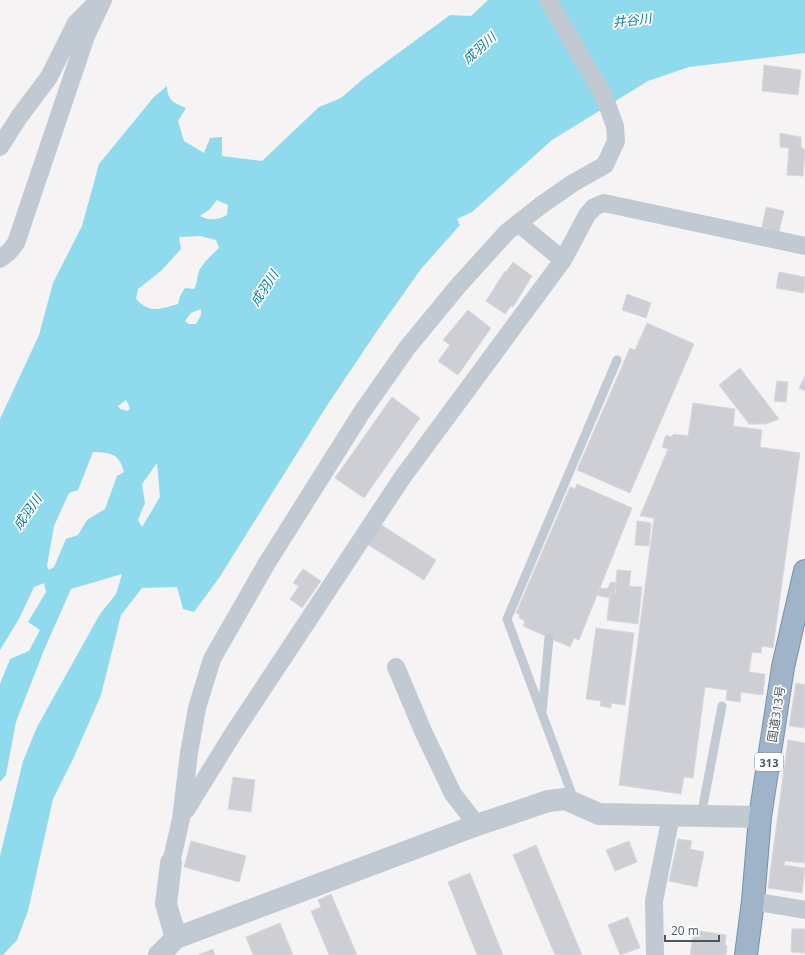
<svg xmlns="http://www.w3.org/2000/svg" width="805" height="955" font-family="'Open Sans','Noto Sans JP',sans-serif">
	<rect width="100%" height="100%" fill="#f5f3f3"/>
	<path fill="#90daee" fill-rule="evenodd" d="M 488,0 L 805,0 L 805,53 L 689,67 L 648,81 L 552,140 L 472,212 L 457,219 L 460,225 L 421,269 L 377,331 L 326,407 L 219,578 L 194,612 L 183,609 L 177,587 L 142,588 L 121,615 L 101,695 L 74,757 L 53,799 L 28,911 L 17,940 L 3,955 L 0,955 L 0,856 L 23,761 L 37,727 L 100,614 L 116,594 L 122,574 L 71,589 L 44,650 L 16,722 L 6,775 L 0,782 L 0,684 L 10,659 L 29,651 L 40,630 L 28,622 L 46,592 L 44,583 L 34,587 L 19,619 L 0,650 L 0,419 L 39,335 L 53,283 L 82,226 L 99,164 L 153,98 L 167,86 C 167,100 174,103 186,108 L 178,121 L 184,141 L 204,153 L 210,138 L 222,137 L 222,156 L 262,161 L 319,107 L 341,98 L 363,79 L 450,15 L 471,16 ZM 217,200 L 228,205 L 227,215 C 218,220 210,221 200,216 L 210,209 ZM 200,236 L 216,240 L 219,248 C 212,255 201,264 198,274 C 197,280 197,284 194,289 L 185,288 L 180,296 L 178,304 C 160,309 150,314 136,299 L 138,289 L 161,271 L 181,249 L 179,237 ZM 201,309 L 201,315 L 196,324 L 189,324 L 185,321 L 191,313 ZM 126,400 L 130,408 L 128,411 L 120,409 L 118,406 ZM 93,452 C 111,453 119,453 124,472 L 117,476 L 105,509 L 87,520 L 78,535 L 66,539 L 54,567 L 49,570 L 47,566 L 54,526 L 69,493 L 78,490 ZM 157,463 L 160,497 L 142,527 L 138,520 L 145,503 L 142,484 Z"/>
	<path fill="#cdcfd5" stroke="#d7d9de" d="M 764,65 L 801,70 L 798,95 L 762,91 Z
		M 780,133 L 801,137 L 801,147 L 805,150 L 803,176 L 787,175 L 789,148 L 780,147 Z
		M 766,207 L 784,211 L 779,232 L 762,227 Z
		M 513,262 L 532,276 L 513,307 L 511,306 L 505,314 L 486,301 L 505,271 L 506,272 Z
		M 779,272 L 805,277 L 804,293 L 776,288 Z
		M 627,294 L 651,303 L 646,318 L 622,310 Z
		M 468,310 L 491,328 L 458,375 L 438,361 L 450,345 L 443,340 Z
		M 647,323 L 694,344 L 630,493 L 577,470 L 630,348 L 635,350 Z
		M 740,368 L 779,419 L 766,424 L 749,424 L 719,385 Z
		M 805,376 L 805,391 L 799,388 Z
		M 777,381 L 788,382 L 786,402 L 774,401 Z
		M 392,397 L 420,418 L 364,498 L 335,478 Z
		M 693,403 L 735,409 L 733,426 L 762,430 L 760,447 L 800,453 L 773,648 L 762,646 L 761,653 L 752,652 L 749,672 L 765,674 L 763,695 L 741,692 L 740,702 L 726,700 L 727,690 L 705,687 L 693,778 L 684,777 L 681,794 L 619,785 L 654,518 L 640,516 L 668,449 L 662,447 L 666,435 L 671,437 L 674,434 L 688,436 Z
		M 577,484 L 632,508 L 579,640 L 574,638 L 570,647 L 523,626 L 525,621 L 519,618 L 520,615 L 516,613 L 570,487 L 575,489 Z
		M 637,521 L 651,523 L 649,546 L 635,545 Z
		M 377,522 L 436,560 L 424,580 L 364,542 Z
		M 303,569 L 321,581 L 302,608 L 290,599 L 299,586 L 293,583 Z
		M 617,570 L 631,571 L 629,586 L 642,587 L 638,624 L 607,620 L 610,593 L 615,594 Z
		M 611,582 L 616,583 L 615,594 L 610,593 L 609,598 L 597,595 L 600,588 L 607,589 Z
		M 596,628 L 634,633 L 625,705 L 611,703 L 611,708 L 600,706 L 601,701 L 586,699 Z
		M 796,683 L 805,685 L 805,728 L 789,726 Z
		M 788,740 L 805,743 L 805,863 L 785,861 L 784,865 L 805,868 L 802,893 L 768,888 Z
		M 233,777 L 255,780 L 251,812 L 228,809 Z
		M 678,839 L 692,841 L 690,849 L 704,852 L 697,887 L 669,881 Z
		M 191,841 L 246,856 L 239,882 L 184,867 Z
		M 629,841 L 637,862 L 615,871 L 606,850 Z
		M 536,845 L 582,955 L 555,955 L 513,855 Z
		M 470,873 L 503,955 L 477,955 L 448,882 Z
		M 331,894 L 357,955 L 329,955 L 311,911 L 321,907 L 318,900 Z
		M 628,917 L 640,948 L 620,955 L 608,925 Z
		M 280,923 L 293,955 L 253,955 L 246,937 Z
		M 792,929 L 805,929 L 805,953 L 791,952 Z
		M 694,930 L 726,935 L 725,945 L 727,946 L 726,955 L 690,955 Z
		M 213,949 L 215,955 L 198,955 Z"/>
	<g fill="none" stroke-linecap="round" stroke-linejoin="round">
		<g stroke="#7690ad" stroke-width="24">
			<path id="trunk" d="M 746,955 L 753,901 L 760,817 L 783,667 L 805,571"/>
		</g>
		<path stroke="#c1cad2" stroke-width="9" d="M 542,712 L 549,638
			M 574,800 L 507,619 L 617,360
			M 701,816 L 722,706"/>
		<path stroke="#c1cad2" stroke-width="18" d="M 0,147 L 19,117 L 49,77 L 76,23 L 91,8 L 97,4
			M 518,223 L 563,260
			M 0,259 L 9,252 L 16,243 L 86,36 L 103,0
			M 396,667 L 423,731 L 453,794 L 477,825
			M 186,810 L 231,737 L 402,478 L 563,260 L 587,215 L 594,207 L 604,203 L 805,246
			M 171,863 L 181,819 L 189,753 L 197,708 L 212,659 L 267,563 L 362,412 L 407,348 L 458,286 L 507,232 L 540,206 L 573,183 L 605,165 L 616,141 L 615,126 L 604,96 L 548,0
			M 753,901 L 805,910
			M 655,955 L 654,901 L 671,816"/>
		<path stroke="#c1cad2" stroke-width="22" d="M 171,863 L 166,904 L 176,938
			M 159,955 L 176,938 L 477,825 L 548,801 L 565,799 L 599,814 L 760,817"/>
		<use href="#trunk" stroke="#9fb4c9" stroke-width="22"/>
	</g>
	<g text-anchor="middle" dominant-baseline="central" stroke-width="3.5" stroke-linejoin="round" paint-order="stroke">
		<rect fill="#fff" stroke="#808990" stroke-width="1" x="755" y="753" width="28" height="18" rx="3"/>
		<g font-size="11" font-weight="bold" fill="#4a5661">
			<text x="769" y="762">313</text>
		</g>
		<g font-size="12" fill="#4a5661" stroke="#fff">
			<text transform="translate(776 714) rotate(-81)">国道313号</text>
		</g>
		<g font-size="13" font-style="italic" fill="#0c7c9b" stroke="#fff">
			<text transform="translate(632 20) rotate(-7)">井谷川</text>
			<text transform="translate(479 48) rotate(-42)">成羽川</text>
			<text transform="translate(264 288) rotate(-57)">成羽川</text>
			<text transform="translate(27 512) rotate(-55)">成羽川</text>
		</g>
	</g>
	<path d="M665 935v6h54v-6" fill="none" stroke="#4a5661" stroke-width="2"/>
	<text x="671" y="935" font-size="12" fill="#4a5661" stroke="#ffffff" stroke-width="3" paint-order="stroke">20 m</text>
</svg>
